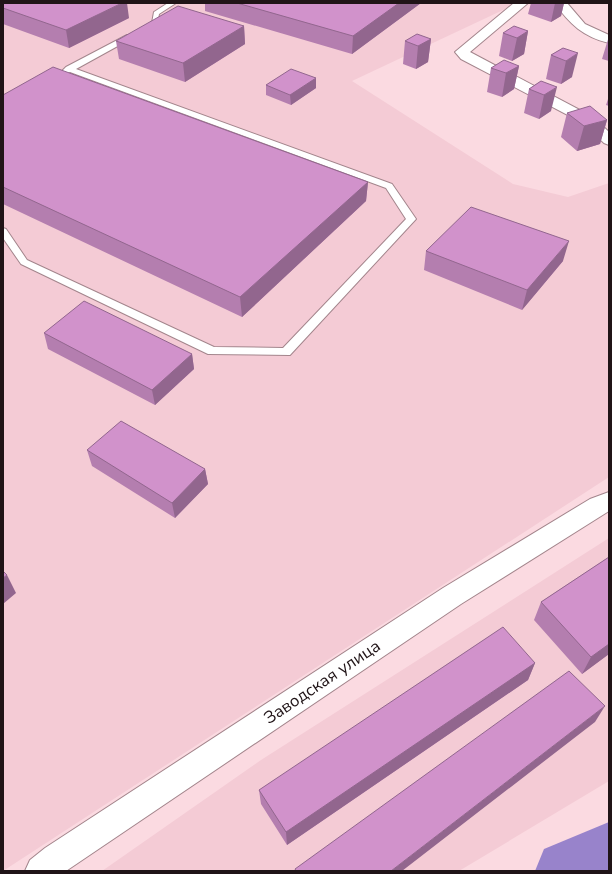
<svg xmlns="http://www.w3.org/2000/svg" width="612" height="874" font-family="'Nunito Sans',sans-serif">
	<rect width="100%" height="100%" fill="#fbdae1"/>
	<path fill="#f4cbd5" d="M 3,3 L 518,3 L 352,81 L 513,184 L 568,197 L 609,183 L 609,477 L 3,871 Z
		M 609,538 L 609,781 L 459,871 L 102,871 L 261,760 Z"/>
	<g fill="none" stroke-linecap="round" stroke-linejoin="round">
		<path fill="#9883cb" fill-rule="evenodd" d="M 609,822 L 609,871 L 535,871 L 544,849 Z"/>
		<g stroke="#a3858c" stroke-width="2">
			<path id="service" d="M 168,3 L 176,3 L 159,14 L 157,25 L 144,29 L 144,27 L 152,23 L 154,12 Z
				M 127,35 L 134,37 L 76,69 L 392,184 L 416,219 L 290,355 L 208,354 L 21,264 L 3,238 L 3,228 L 6,229 L 27,260 L 214,347 L 283,348 L 406,219 L 386,188 L 70,72 L 65,74 L 61,72 L 66,67 Z"/>
		</g>
		<g stroke="#a3858c" stroke-width="2">
			<path id="minor" d="M 514,3 L 528,3 L 470,52 L 593,117 L 609,132 L 609,145 L 604,143 L 583,123 L 461,59 L 455,52 Z
				M 555,3 L 567,3 L 585,24 L 609,35 L 609,43 C 584,37 569,24 555,3 Z
				M 609,492 L 609,511 L 461,604 L 66,871 L 25,871 L 30,860 L 45,848 L 443,588 L 590,499 Z"/>
		</g>
		<use href="#service" fill="#fff" fill-rule="evenodd"/>
		<use href="#minor" fill="#fff" fill-rule="evenodd"/>
	</g>
	<path fill="#b47eaf" d="M 3,3 L 129,18 L 69,48 L 3,24 Z
		M 205,3 L 421,3 L 352,54 L 205,11 Z
		M 531,3 L 564,3 L 561,16 L 551,22 L 528,14 Z
		M 244,26 L 245,44 L 185,82 L 119,59 L 116,41 Z
		M 528,31 L 524,54 L 512,61 L 499,56 L 503,33 Z
		M 609,36 L 609,61 L 602,59 Z
		M 431,39 L 428,62 L 416,69 L 403,64 L 405,41 Z
		M 563,48 L 572,77 L 561,84 L 546,79 L 551,55 Z
		M 519,66 L 514,89 L 502,97 L 487,92 L 491,68 Z
		M 316,78 L 316,88 L 291,105 L 266,95 L 266,85 Z
		M 541,81 L 551,111 L 539,119 L 524,113 L 529,89 Z
		M 3,95 L 368,182 L 366,201 L 242,317 L 3,204 Z
		M 609,96 L 609,106 L 606,105 Z
		M 567,113 L 607,120 L 600,144 L 577,151 L 561,137 Z
		M 426,251 L 563,261 L 522,310 L 424,270 Z
		M 44,333 L 192,354 L 194,369 L 155,405 L 48,349 Z
		M 87,450 L 205,469 L 208,484 L 175,518 L 92,466 Z
		M 609,557 L 609,654 L 582,674 L 534,620 L 541,602 Z
		M 535,663 L 528,680 L 287,845 L 261,804 L 259,790 Z"/>
	<path fill="#92668e" d="M 122,3 L 127,3 L 129,18 L 69,48 L 66,30 Z
		M 399,3 L 421,3 L 352,54 L 353,36 Z
		M 555,3 L 564,3 L 561,16 L 551,22 Z
		M 244,26 L 245,44 L 185,82 L 183,63 Z
		M 528,31 L 524,54 L 512,61 L 517,38 Z
		M 431,39 L 428,62 L 416,69 L 418,46 Z
		M 578,53 L 572,77 L 561,84 L 566,61 Z
		M 519,66 L 514,89 L 502,97 L 506,73 Z
		M 316,78 L 316,88 L 291,105 L 290,95 Z
		M 557,87 L 551,111 L 539,119 L 544,95 Z
		M 607,120 L 600,144 L 577,151 L 584,126 Z
		M 368,182 L 366,201 L 242,317 L 240,297 Z
		M 569,241 L 563,261 L 522,310 L 527,290 Z
		M 192,354 L 194,369 L 155,405 L 152,390 Z
		M 205,469 L 208,484 L 175,518 L 172,503 Z
		M 7,575 L 16,593 L 3,604 L 3,578 Z
		M 609,644 L 609,654 L 582,674 L 591,657 Z
		M 535,663 L 528,680 L 287,845 L 286,832 Z
		M 605,706 L 595,722 L 402,871 L 391,871 Z"/>
	<path fill="#d192cb" stroke="#92668e" d="M 3,3 L 122,3 L 66,30 L 3,8 Z
		M 237,3 L 399,3 L 353,36 Z
		M 178,6 L 244,26 L 183,63 L 116,41 Z
		M 514,26 L 528,31 L 517,38 L 503,33 Z
		M 417,34 L 431,39 L 418,46 L 405,41 Z
		M 563,48 L 578,53 L 566,61 L 551,55 Z
		M 504,60 L 519,66 L 506,73 L 491,68 Z
		M 53,67 L 368,182 L 240,297 L 3,187 L 3,95 Z
		M 291,69 L 316,78 L 290,95 L 266,85 Z
		M 541,81 L 557,87 L 544,95 L 529,89 Z
		M 590,106 L 607,120 L 584,126 L 567,113 Z
		M 471,207 L 569,241 L 527,290 L 426,251 Z
		M 84,301 L 192,354 L 152,390 L 44,333 Z
		M 121,421 L 205,469 L 172,503 L 87,450 Z
		M 609,557 L 609,644 L 591,657 L 541,602 Z
		M 3,571 L 7,575 L 3,578 Z
		M 503,627 L 535,663 L 286,832 L 259,790 Z
		M 569,671 L 605,706 L 391,871 L 296,871 L 295,869 Z"/>
	<g text-anchor="middle" dominant-baseline="central" stroke-width="3" stroke-linejoin="round" paint-order="stroke">
		<g font-size="17" fill="#201417" stroke="#fff">
			<text transform="translate(322 682) rotate(-34)">Заводская улица</text>
		</g>
	</g>
	<rect width="612" height="874" fill="none" stroke="#201417" stroke-width="8"/>
</svg>
